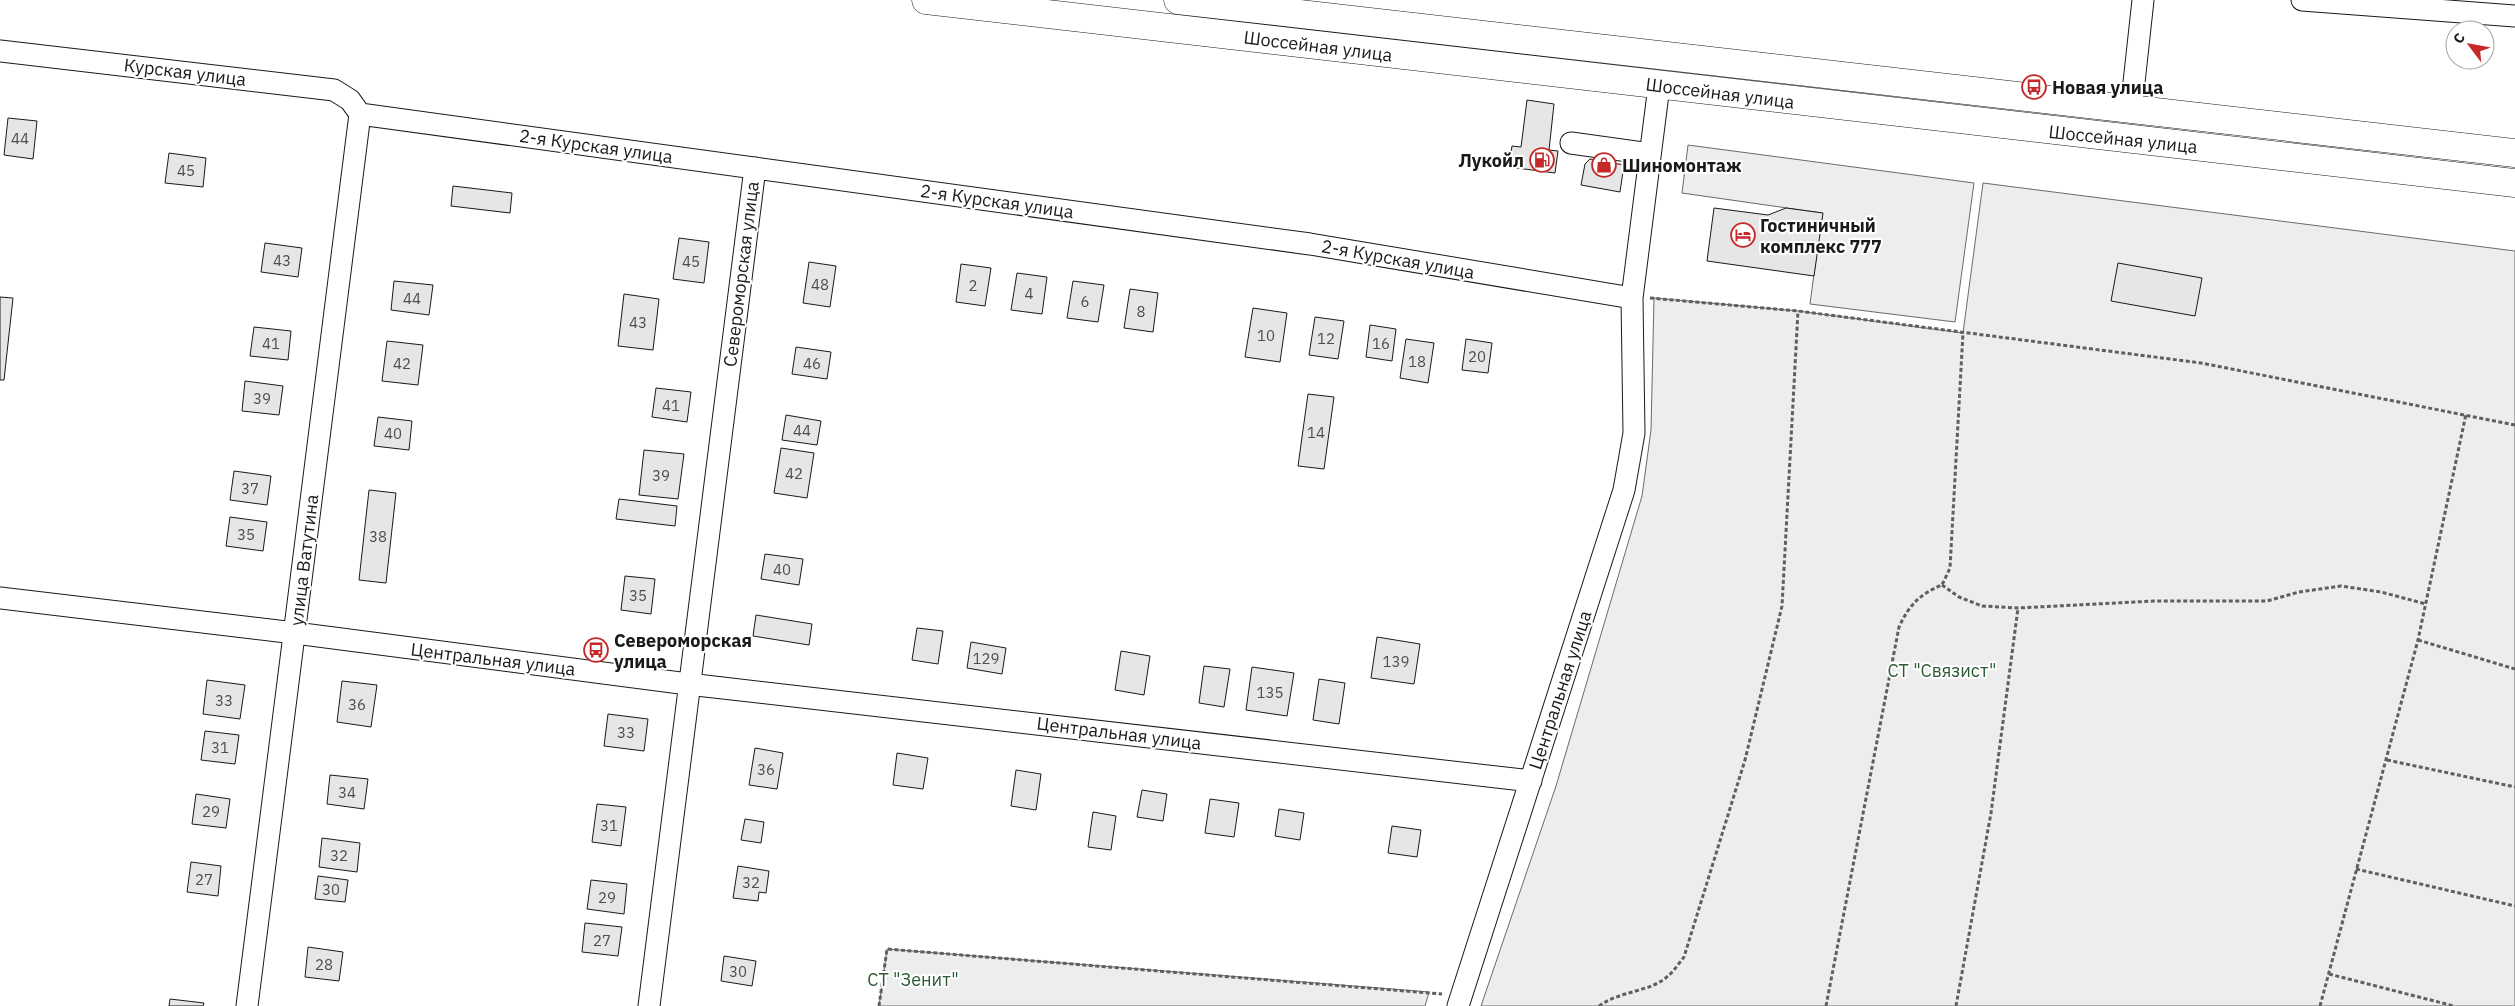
<svg xmlns="http://www.w3.org/2000/svg" width="2515" height="1006" font-family="'IBM Plex Sans',sans-serif">
	<rect width="100%" height="100%" fill="#fff"/>
	<path fill="#ededed" stroke="#6a6a6a" d="M 1688,145 L 1974,183 L 1955,322 L 1810,304 L 1822,213 L 1682,193 Z
		M 1983,183 L 2515,251 L 2515,1006 L 1481,1006 L 1556,786 L 1642,496 L 1651,430 L 1654,298 L 1798,311 L 1963,333 Z
		M 887,949 L 1429,992 L 1425,1006 L 879,1006 Z"/>
	<path fill="#e6e6e6" stroke="#1a1a1a" d="M 1527,100 L 1554,104 L 1549,150 L 1558,151 L 1555,173 L 1509,167 L 1512,146 L 1521,147 Z
		M 8,118 L 37,121 L 33,159 L 4,155 Z
		M 169,153 L 206,158 L 203,187 L 165,183 Z
		M 1590,159 L 1624,165 L 1620,192 L 1581,185 L 1585,164 Z
		M 453,186 L 512,193 L 510,213 L 451,206 Z
		M 1714,208 L 1768,215 L 1786,208 L 1823,213 L 1814,276 L 1707,261 Z
		M 679,238 L 709,242 L 704,283 L 673,279 Z
		M 265,243 L 302,248 L 298,277 L 261,272 Z
		M 809,262 L 836,266 L 830,307 L 803,303 Z
		M 2118,263 L 2202,278 L 2195,316 L 2111,301 Z
		M 961,264 L 991,268 L 985,306 L 956,302 Z
		M 1017,273 L 1047,277 L 1042,314 L 1011,310 Z
		M 394,281 L 433,285 L 429,315 L 391,310 Z
		M 1073,281 L 1104,285 L 1098,322 L 1067,318 Z
		M 1130,289 L 1158,293 L 1153,332 L 1124,328 Z
		M 624,294 L 659,299 L 653,350 L 618,346 Z
		M 0,297 L 13,298 L 4,380 L 0,380 Z
		M 1253,308 L 1287,313 L 1280,362 L 1245,357 Z
		M 1315,317 L 1344,321 L 1338,359 L 1309,355 Z
		M 1370,325 L 1396,329 L 1392,361 L 1366,357 Z
		M 254,327 L 291,331 L 288,360 L 250,356 Z
		M 1406,339 L 1434,343 L 1428,383 L 1400,378 Z
		M 1466,339 L 1492,343 L 1488,373 L 1462,370 Z
		M 387,341 L 423,345 L 418,385 L 382,381 Z
		M 796,347 L 831,352 L 827,379 L 792,374 Z
		M 245,381 L 283,386 L 279,415 L 242,411 Z
		M 656,388 L 691,392 L 687,422 L 652,417 Z
		M 1308,394 L 1334,397 L 1324,469 L 1298,466 Z
		M 786,415 L 821,421 L 817,445 L 782,440 Z
		M 378,417 L 412,421 L 409,450 L 374,446 Z
		M 781,448 L 814,453 L 807,498 L 774,493 Z
		M 644,450 L 684,454 L 678,499 L 639,495 Z
		M 234,471 L 271,476 L 267,505 L 230,500 Z
		M 369,490 L 396,493 L 386,583 L 359,580 Z
		M 619,499 L 677,506 L 675,526 L 616,519 Z
		M 230,517 L 267,522 L 263,551 L 226,546 Z
		M 765,554 L 803,559 L 799,585 L 761,579 Z
		M 625,576 L 655,579 L 651,614 L 621,610 Z
		M 756,615 L 812,624 L 809,645 L 753,636 Z
		M 917,628 L 943,631 L 938,664 L 912,660 Z
		M 1377,637 L 1420,644 L 1414,684 L 1371,678 Z
		M 971,642 L 1006,648 L 1002,674 L 967,668 Z
		M 1121,651 L 1150,656 L 1144,695 L 1115,690 Z
		M 1204,666 L 1230,669 L 1224,707 L 1199,703 Z
		M 1252,667 L 1294,673 L 1287,716 L 1246,710 Z
		M 1319,679 L 1345,683 L 1339,724 L 1313,720 Z
		M 207,680 L 245,685 L 240,719 L 203,714 Z
		M 342,681 L 377,685 L 371,727 L 337,722 Z
		M 608,714 L 648,719 L 644,751 L 604,746 Z
		M 205,731 L 239,735 L 235,764 L 201,760 Z
		M 755,748 L 783,753 L 777,789 L 749,785 Z
		M 897,753 L 928,758 L 923,789 L 893,785 Z
		M 1016,770 L 1041,774 L 1036,810 L 1011,806 Z
		M 330,775 L 368,779 L 364,809 L 327,804 Z
		M 1142,790 L 1167,794 L 1163,821 L 1137,817 Z
		M 196,794 L 230,799 L 226,828 L 192,824 Z
		M 1210,799 L 1239,803 L 1234,837 L 1205,833 Z
		M 597,804 L 626,807 L 621,846 L 592,842 Z
		M 1279,809 L 1304,813 L 1300,840 L 1275,836 Z
		M 1093,812 L 1116,816 L 1111,850 L 1088,847 Z
		M 745,819 L 764,822 L 761,843 L 741,840 Z
		M 1392,826 L 1421,830 L 1417,857 L 1388,853 Z
		M 322,838 L 360,843 L 357,872 L 319,867 Z
		M 191,862 L 221,866 L 218,896 L 187,892 Z
		M 738,866 L 769,871 L 766,893 L 759,892 L 758,901 L 733,898 Z
		M 318,876 L 348,880 L 345,902 L 315,899 Z
		M 591,880 L 627,884 L 624,914 L 587,909 Z
		M 585,923 L 622,927 L 618,956 L 582,952 Z
		M 308,947 L 343,952 L 339,981 L 305,977 Z
		M 724,956 L 756,961 L 752,986 L 721,981 Z
		M 170,999 L 204,1003 L 203,1006 L 169,1006 Z"/>
	<g fill="none" stroke-linecap="round" stroke-linejoin="round">
		<g stroke="#1a1a1a" stroke-width="23">
			<path id="minor" d="M 2302,0 L 2515,16
				M 0,51 L 334,90 L 350,100 L 360,114
				M 2131,110 L 2143,0
				M 360,114 L 1310,244 L 1632,298
				M 1571,143 L 1650,154
				M 0,598 L 295,633 L 688,684 L 1531,781
				M 247,1006 L 360,114
				M 649,1006 L 755,168
				M 1458,1006 L 1624,490 L 1634,433 L 1632,298 L 1659,86"/>
		</g>
		<g stroke="#1a1a1a" stroke-width="29">
			<path id="highway" d="M 926,0 L 2515,183
				M 1178,0 L 2515,153"/>
		</g>
		<path stroke="#5f5f5f" stroke-width="3" stroke-dasharray="4 2.5" stroke-linecap="butt" d="M 1650,298 L 1798,311 L 2201,363 L 2515,425
			M 1942,585 L 1959,597 L 1982,606 L 2018,608 L 2154,601 L 2267,601 L 2299,592 L 2341,586 L 2381,592 L 2426,604
			M 2418,640 L 2515,669
			M 2387,760 L 2515,787
			M 2356,869 L 2515,906
			M 2329,974 L 2454,1006
			M 879,1006 L 887,949 L 1442,994
			M 1599,1006 C 1619,991 1651,992 1668,976 C 1674,971 1679,963 1684,957 L 1745,760 L 1782,606 L 1798,311
			M 1826,1006 L 1899,627 C 1909,605 1920,594 1942,585 L 1950,568 L 1963,333
			M 1956,1006 L 1991,813 L 2018,608
			M 2320,1006 L 2418,640 L 2466,414"/>
		<use href="#minor" stroke="#fff" stroke-width="21"/>
		<use href="#highway" stroke="#fff" stroke-width="28"/>
	</g>
	<defs>
		<g id="bus-ring" transform="scale(1.25)"><circle r="9.5" fill="#fff" stroke="#c62828" stroke-width="1.5"/><path d="M-5-6H5V4H4V6H2V4H-2V6H-4V4H-5ZM-3.5-4V0h7V-4ZM-3.5 1.2v1.5H-2V1.2ZM2 1.2v1.5H3.5V1.2Z" fill="#c62828"/></g>
		<g id="fuel-ring" transform="scale(1.25)"><circle r="9.5" fill="#fff" stroke="#c62828" stroke-width="1.5"/><path d="M-5.5-6h7V0h2V4h1.3V-2.5L3-4.5l.8-.8L6-3V5H2.5V1h-1V6h-7ZM-4.2-4.7v3.2H.2V-4.7Z" fill="#c62828"/></g>
		<g id="shop-ring" transform="scale(1.25)"><circle r="9.5" fill="#fff" stroke="#c62828" stroke-width="1.5"/><path d="M-5-2.5h2.3a2.7 3.5 0 0 1 5.4 0H5L5.5 6h-11ZM-1.5-2.5h3a1.5 2.3 0 0 0-3 0Z" fill="#c62828"/></g>
		<g id="hotel-ring" transform="scale(1.25)"><circle r="9.5" fill="#fff" stroke="#c62828" stroke-width="1.5"/><path d="M-6-4.5h1.5V1H6V5H4.5V3h-9V5H-6ZM-4 0a1.8 1.8 0 1 1 3.6 0ZM.5 0V-2.5h3Q6-2.5 6 0Z" fill="#c62828"/></g>
	</defs>
	<g fill-rule="evenodd">
		<use href="#bus-ring" x="2034" y="87"/>
		<use href="#fuel-ring" x="1542" y="160"/>
		<use href="#shop-ring" x="1604" y="165"/>
		<use href="#hotel-ring" x="1743" y="235"/>
		<use href="#bus-ring" x="596" y="650"/>
	</g>
	<g text-anchor="middle" dominant-baseline="central" stroke-width="4" stroke-linejoin="round" paint-order="stroke">
		<g font-size="15" fill="#4d4d4d">
			<text x="20" y="138">44</text>
			<text x="186" y="170">45</text>
			<text x="282" y="260">43</text>
			<text x="691" y="261">45</text>
			<text x="820" y="284">48</text>
			<text x="973" y="285">2</text>
			<text x="1029" y="293">4</text>
			<text x="412" y="298">44</text>
			<text x="1085" y="301">6</text>
			<text x="1141" y="311">8</text>
			<text x="638" y="322">43</text>
			<text x="1266" y="335">10</text>
			<text x="1326" y="338">12</text>
			<text x="271" y="343">41</text>
			<text x="1381" y="343">16</text>
			<text x="1477" y="356">20</text>
			<text x="1417" y="361">18</text>
			<text x="402" y="363">42</text>
			<text x="812" y="363">46</text>
			<text x="262" y="398">39</text>
			<text x="671" y="405">41</text>
			<text x="802" y="430">44</text>
			<text x="1316" y="432">14</text>
			<text x="393" y="433">40</text>
			<text x="794" y="473">42</text>
			<text x="661" y="475">39</text>
			<text x="250" y="488">37</text>
			<text x="246" y="534">35</text>
			<text x="378" y="536">38</text>
			<text x="782" y="569">40</text>
			<text x="638" y="595">35</text>
			<text x="986" y="658">129</text>
			<text x="1396" y="661">139</text>
			<text x="1270" y="692">135</text>
			<text x="224" y="700">33</text>
			<text x="357" y="704">36</text>
			<text x="626" y="732">33</text>
			<text x="220" y="747">31</text>
			<text x="766" y="769">36</text>
			<text x="347" y="792">34</text>
			<text x="211" y="811">29</text>
			<text x="609" y="825">31</text>
			<text x="339" y="855">32</text>
			<text x="204" y="879">27</text>
			<text x="751" y="882">32</text>
			<text x="331" y="889">30</text>
			<text x="607" y="897">29</text>
			<text x="602" y="940">27</text>
			<text x="324" y="964">28</text>
			<text x="738" y="971">30</text>
		</g>
		<g font-size="18" fill="#1a1a1a" stroke="#fff">
			<text transform="translate(1318 46) rotate(7)">Шоссейная улица</text>
			<text transform="translate(185 72) rotate(7)">Курская улица</text>
			<text transform="translate(1720 93) rotate(7)">Шоссейная улица</text>
			<text transform="translate(2123 139) rotate(6)">Шоссейная улица</text>
			<text transform="translate(596 146) rotate(8)">2-я Курская улица</text>
			<text transform="translate(997 201) rotate(8)">2-я Курская улица</text>
			<text transform="translate(1398 259) rotate(10)">2-я Курская улица</text>
			<text transform="translate(741 274) rotate(-83)">Североморская улица</text>
			<text transform="translate(304 560) rotate(-83)">улица Ватутина</text>
			<text transform="translate(493 659) rotate(7)">Центральная улица</text>
			<text transform="translate(1560 690) rotate(-72)">Центральная улица</text>
			<text transform="translate(1119 733) rotate(7)">Центральная улица</text>
		</g>
		<g font-size="18" font-weight="bold" fill="#1a1a1a" stroke="#fff" text-anchor="start">
			<text x="2052" y="87">Новая улица</text>
			<text x="1524" y="160" text-anchor="end">Лукойл</text>
			<text x="1622" y="165">Шиномонтаж</text>
			<text x="1760" y="225">Гостиничный<tspan x="1760" dy="21">комплекс 777</tspan></text>
			<text x="614" y="640">Североморская<tspan x="614" dy="21">улица</tspan></text>
		</g>
		<g font-size="18" fill="#2b5a34" stroke="#fff">
			<text x="1942" y="670">СТ "Связист"</text>
			<text x="913" y="979">СТ "Зенит"</text>
		</g>
	</g>
	<g transform="translate(2470 45) rotate(302)"><circle r="24" fill="#ffffff" stroke="#a3a3a3"/>
	<path d="M0-4L9 19L0 12L-9 19Z" fill="#c62828"/>
	<text y="-8" font-size="14" font-weight="bold" text-anchor="middle" fill="#1a1a1a">С</text>
	</g>
</svg>
